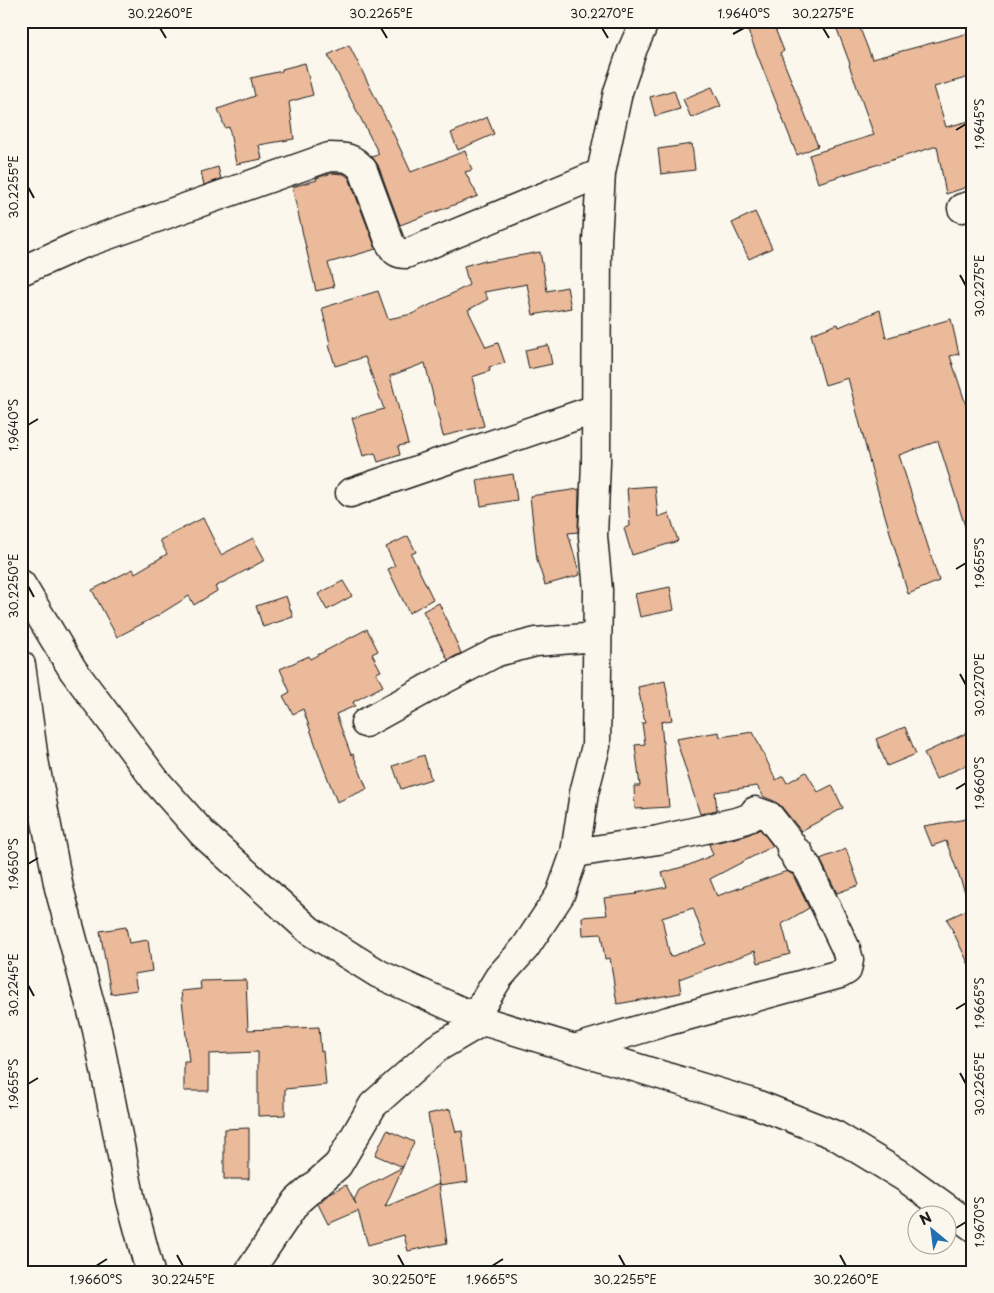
<svg xmlns="http://www.w3.org/2000/svg" width="994" height="1293" font-family="'Playpen Sans',sans-serif">
	<rect width="100%" height="100%" fill="#fbf7ec"/>
	<filter id="ink" filterUnits="userSpaceOnUse"><feTurbulence type="fractalNoise" baseFrequency=".02" numOctaves="2"/><feDisplacementMap in="SourceGraphic" scale="10" xChannelSelector="R" yChannelSelector="G"/><feConvolveMatrix kernelMatrix="1 2 1 2 8 2 1 2 1" color-interpolation-filters="sRGB"/></filter>
	<g filter="url(#ink)">
		<path fill="#eaba9a" stroke="#1c1c1c" fill-rule="evenodd" d="M 744,21 L 772,21 L 784,51 L 780,53 L 818,146 L 797,155 Z
			M 834,21 L 857,21 L 872,59 L 973,32 L 973,76 L 934,87 L 946,127 L 973,120 L 973,185 L 946,194 L 937,146 L 818,183 L 809,155 L 874,135 L 849,65 L 850,64 Z
			M 349,45 L 392,131 L 411,172 L 465,151 L 472,170 L 465,172 L 478,196 L 400,225 L 378,165 L 372,157 L 379,154 L 328,55 Z
			M 305,63 L 313,95 L 289,102 L 294,139 L 259,145 L 262,159 L 236,164 L 229,127 L 225,128 L 218,109 L 255,96 L 251,78 L 282,71 L 282,69 Z
			M 712,87 L 721,106 L 691,118 L 683,99 Z
			M 674,90 L 680,109 L 655,116 L 650,97 Z
			M 487,117 L 494,134 L 458,150 L 451,133 Z
			M 692,144 L 695,170 L 661,174 L 658,149 Z
			M 218,167 L 221,179 L 204,185 L 201,172 Z
			M 332,173 L 344,174 L 349,178 L 376,249 L 328,263 L 334,287 L 316,291 L 292,187 L 317,180 L 316,178 Z
			M 755,212 L 772,248 L 749,259 L 732,223 Z
			M 540,252 L 547,291 L 567,287 L 571,308 L 533,315 L 527,284 L 484,292 L 488,299 L 468,310 L 486,347 L 498,343 L 505,363 L 489,367 L 490,371 L 472,377 L 484,426 L 443,436 L 425,363 L 390,376 L 408,444 L 398,446 L 400,455 L 378,462 L 375,453 L 363,456 L 352,418 L 384,409 L 365,357 L 335,366 L 329,345 L 330,344 L 322,308 L 378,291 L 388,319 L 412,314 L 469,285 L 464,266 L 485,260 L 485,262 Z
			M 880,310 L 886,338 L 951,319 L 959,354 L 950,356 L 973,426 L 973,538 L 969,539 L 938,441 L 899,455 L 939,581 L 908,594 L 872,471 L 848,378 L 825,385 L 811,334 L 838,324 L 839,327 Z
			M 548,345 L 552,364 L 529,369 L 525,350 Z
			M 513,474 L 517,500 L 481,506 L 477,480 Z
			M 655,486 L 658,517 L 669,513 L 678,541 L 632,555 L 624,528 L 630,526 L 627,488 Z
			M 579,489 L 578,532 L 568,533 L 580,575 L 545,585 L 537,560 L 530,496 Z
			M 203,518 L 221,555 L 253,538 L 265,560 L 215,587 L 217,591 L 194,605 L 189,596 L 157,616 L 117,637 L 92,590 L 133,569 L 135,573 L 167,554 L 160,540 Z
			M 408,536 L 416,552 L 411,554 L 433,599 L 409,613 L 388,569 L 395,566 L 386,547 Z
			M 343,581 L 352,596 L 327,610 L 318,594 Z
			M 670,587 L 674,610 L 640,617 L 635,594 Z
			M 286,596 L 293,617 L 263,627 L 256,606 Z
			M 439,603 L 461,653 L 448,660 L 423,611 Z
			M 367,629 L 378,651 L 372,654 L 381,671 L 376,673 L 383,686 L 353,702 L 355,706 L 336,714 L 351,755 L 353,754 L 367,789 L 337,802 L 323,766 L 303,709 L 293,714 L 283,696 L 290,692 L 280,669 L 309,656 L 310,659 Z
			M 665,681 L 672,720 L 661,722 L 669,807 L 635,809 L 634,786 L 640,786 L 635,745 L 645,744 L 642,723 L 645,723 L 638,687 Z
			M 905,727 L 916,754 L 887,766 L 876,739 Z
			M 973,730 L 973,762 L 936,779 L 924,753 Z
			M 719,732 L 720,737 L 753,732 L 776,780 L 783,776 L 787,783 L 806,772 L 818,792 L 832,785 L 843,808 L 801,831 L 781,806 L 774,801 L 764,797 L 757,786 L 715,792 L 717,810 L 700,814 L 676,739 Z
			M 424,755 L 431,779 L 401,789 L 393,766 Z
			M 973,818 L 973,973 L 947,919 L 971,908 L 946,841 L 932,846 L 924,826 Z
			M 760,829 L 773,846 L 710,879 L 717,896 L 787,871 L 793,875 L 809,908 L 782,924 L 790,954 L 758,963 L 755,951 L 679,979 L 681,993 L 617,1004 L 610,958 L 605,959 L 601,934 L 583,935 L 582,917 L 607,915 L 604,898 L 637,894 L 636,893 L 667,887 L 662,873 L 689,865 L 713,855 L 709,844 L 745,836 ZM 693,908 L 706,944 L 670,957 L 662,918 Z
			M 846,849 L 859,885 L 837,893 L 820,859 Z
			M 126,927 L 129,943 L 148,940 L 152,971 L 134,974 L 137,990 L 111,994 L 100,931 Z
			M 246,980 L 248,1030 L 319,1027 L 321,1052 L 323,1051 L 326,1085 L 285,1089 L 285,1115 L 258,1116 L 258,1052 L 209,1054 L 209,1091 L 184,1091 L 184,1062 L 189,1062 L 181,991 L 201,989 L 200,981 Z
			M 450,1109 L 456,1132 L 462,1131 L 468,1182 L 439,1186 L 428,1114 Z
			M 249,1128 L 249,1179 L 224,1179 L 224,1129 Z
			M 387,1130 L 414,1142 L 385,1207 L 439,1184 L 447,1243 L 408,1251 L 404,1235 L 368,1245 L 358,1211 L 328,1224 L 318,1204 L 330,1193 L 346,1185 L 356,1204 L 354,1200 L 359,1190 L 403,1167 L 375,1155 Z"/>
		<g fill="none" stroke-linecap="round" stroke-linejoin="round">
			<g stroke="#1c1c1c" stroke-width="31">
				<path id="minor" d="M 962,208 L 973,205
					M 21,271 L 77,246 L 329,157 C 345,157 353,157 363,170 L 390,243 C 395,251 396,254 406,254 L 601,173
					M 350,493 L 596,409
					M 21,584 L 73,670 L 156,781 L 203,834 L 310,931 L 379,974 L 483,1021 L 756,1104 L 835,1135 L 904,1177 L 973,1227
					M 21,665 L 34,760 L 59,888 L 97,1030 L 131,1201 L 150,1272
					M 365,723 L 439,682 L 497,652 L 536,642 L 597,637
					M 474,1018 L 499,977 L 525,948 L 560,895 L 575,853 L 584,793 L 596,746 L 598,590 L 593,536 L 596,462 L 597,240 L 601,173 L 618,92 L 633,48 L 645,21
					M 574,1049 L 668,1021 L 840,974 L 847,970 L 849,960 L 846,949 L 806,865 L 802,861 L 796,859 L 799,853 L 791,850 L 791,844 L 769,816 L 755,811 L 751,817 L 740,821 L 658,840 L 575,853
					M 249,1272 L 297,1201 L 338,1165 L 373,1105 L 437,1048 L 483,1021"/>
			</g>
			<use href="#minor" stroke="#fbf7ec" stroke-width="28"/>
		</g>
	</g>
	<path fill="none" stroke="#1c1c1c" stroke-width="2" d="M 160,28 L 166,38M 381,28 L 387,38M 602,28 L 608,38M 823,28 L 829,38M 733,34 L 744,28M 956,130 L 966,124M 28,187 L 34,198M 960,275 L 966,286M 28,425 L 38,419M 956,569 L 966,563M 28,586 L 34,597M 960,674 L 966,685M 956,789 L 966,783M 28,864 L 38,858M 28,985 L 34,996M 956,1009 L 966,1003M 960,1073 L 966,1084M 28,1084 L 38,1078M 956,1228 L 966,1222M 177,1255 L 183,1266M 398,1255 L 404,1266M 619,1255 L 625,1266M 840,1255 L 846,1266M 96,1266 L 107,1259M 492,1266 L 503,1259"/>
	<rect width="994" height="1293" fill="none" stroke="#fbf7ec" stroke-width="55"/>
	<g transform="translate(932 1230) rotate(331)"><circle r="24" fill="#fbf7ec" stroke="#a29f99"/>
	<path d="M0-4L9 19L0 12L-9 19Z" fill="#1f6fb2"/>
	<text y="-8" font-size="14" font-weight="bold" text-anchor="middle" fill="#1c1c1c">N</text>
	</g>
	<rect x="28" y="28" width="938" height="1238" fill="none" stroke="#1c1c1c" stroke-width="2"/>
	<g font-size="12" text-anchor="middle" fill="#1c1c1c">
		<text x="160" y="18">30.2260°E</text>
		<text x="381" y="18">30.2265°E</text>
		<text x="602" y="18">30.2270°E</text>
		<text x="744" y="18">1.9640°S</text>
		<text x="823" y="18">30.2275°E</text>
		<text transform="translate(980 124) rotate(-90)" y="4">1.9645°S</text>
		<text transform="translate(14 187) rotate(-90)" y="4">30.2255°E</text>
		<text transform="translate(980 286) rotate(-90)" y="4">30.2275°E</text>
		<text transform="translate(14 425) rotate(-90)" y="4">1.9640°S</text>
		<text transform="translate(980 563) rotate(-90)" y="4">1.9655°S</text>
		<text transform="translate(14 586) rotate(-90)" y="4">30.2250°E</text>
		<text transform="translate(980 685) rotate(-90)" y="4">30.2270°E</text>
		<text transform="translate(980 783) rotate(-90)" y="4">1.9660°S</text>
		<text transform="translate(14 864) rotate(-90)" y="4">1.9650°S</text>
		<text transform="translate(14 985) rotate(-90)" y="4">30.2245°E</text>
		<text transform="translate(980 1003) rotate(-90)" y="4">1.9665°S</text>
		<text transform="translate(980 1084) rotate(-90)" y="4">30.2265°E</text>
		<text transform="translate(14 1084) rotate(-90)" y="4">1.9655°S</text>
		<text transform="translate(980 1222) rotate(-90)" y="4">1.9670°S</text>
		<text x="96" y="1284">1.9660°S</text>
		<text x="183" y="1284">30.2245°E</text>
		<text x="404" y="1284">30.2250°E</text>
		<text x="492" y="1284">1.9665°S</text>
		<text x="625" y="1284">30.2255°E</text>
		<text x="846" y="1284">30.2260°E</text>
	</g>
</svg>
